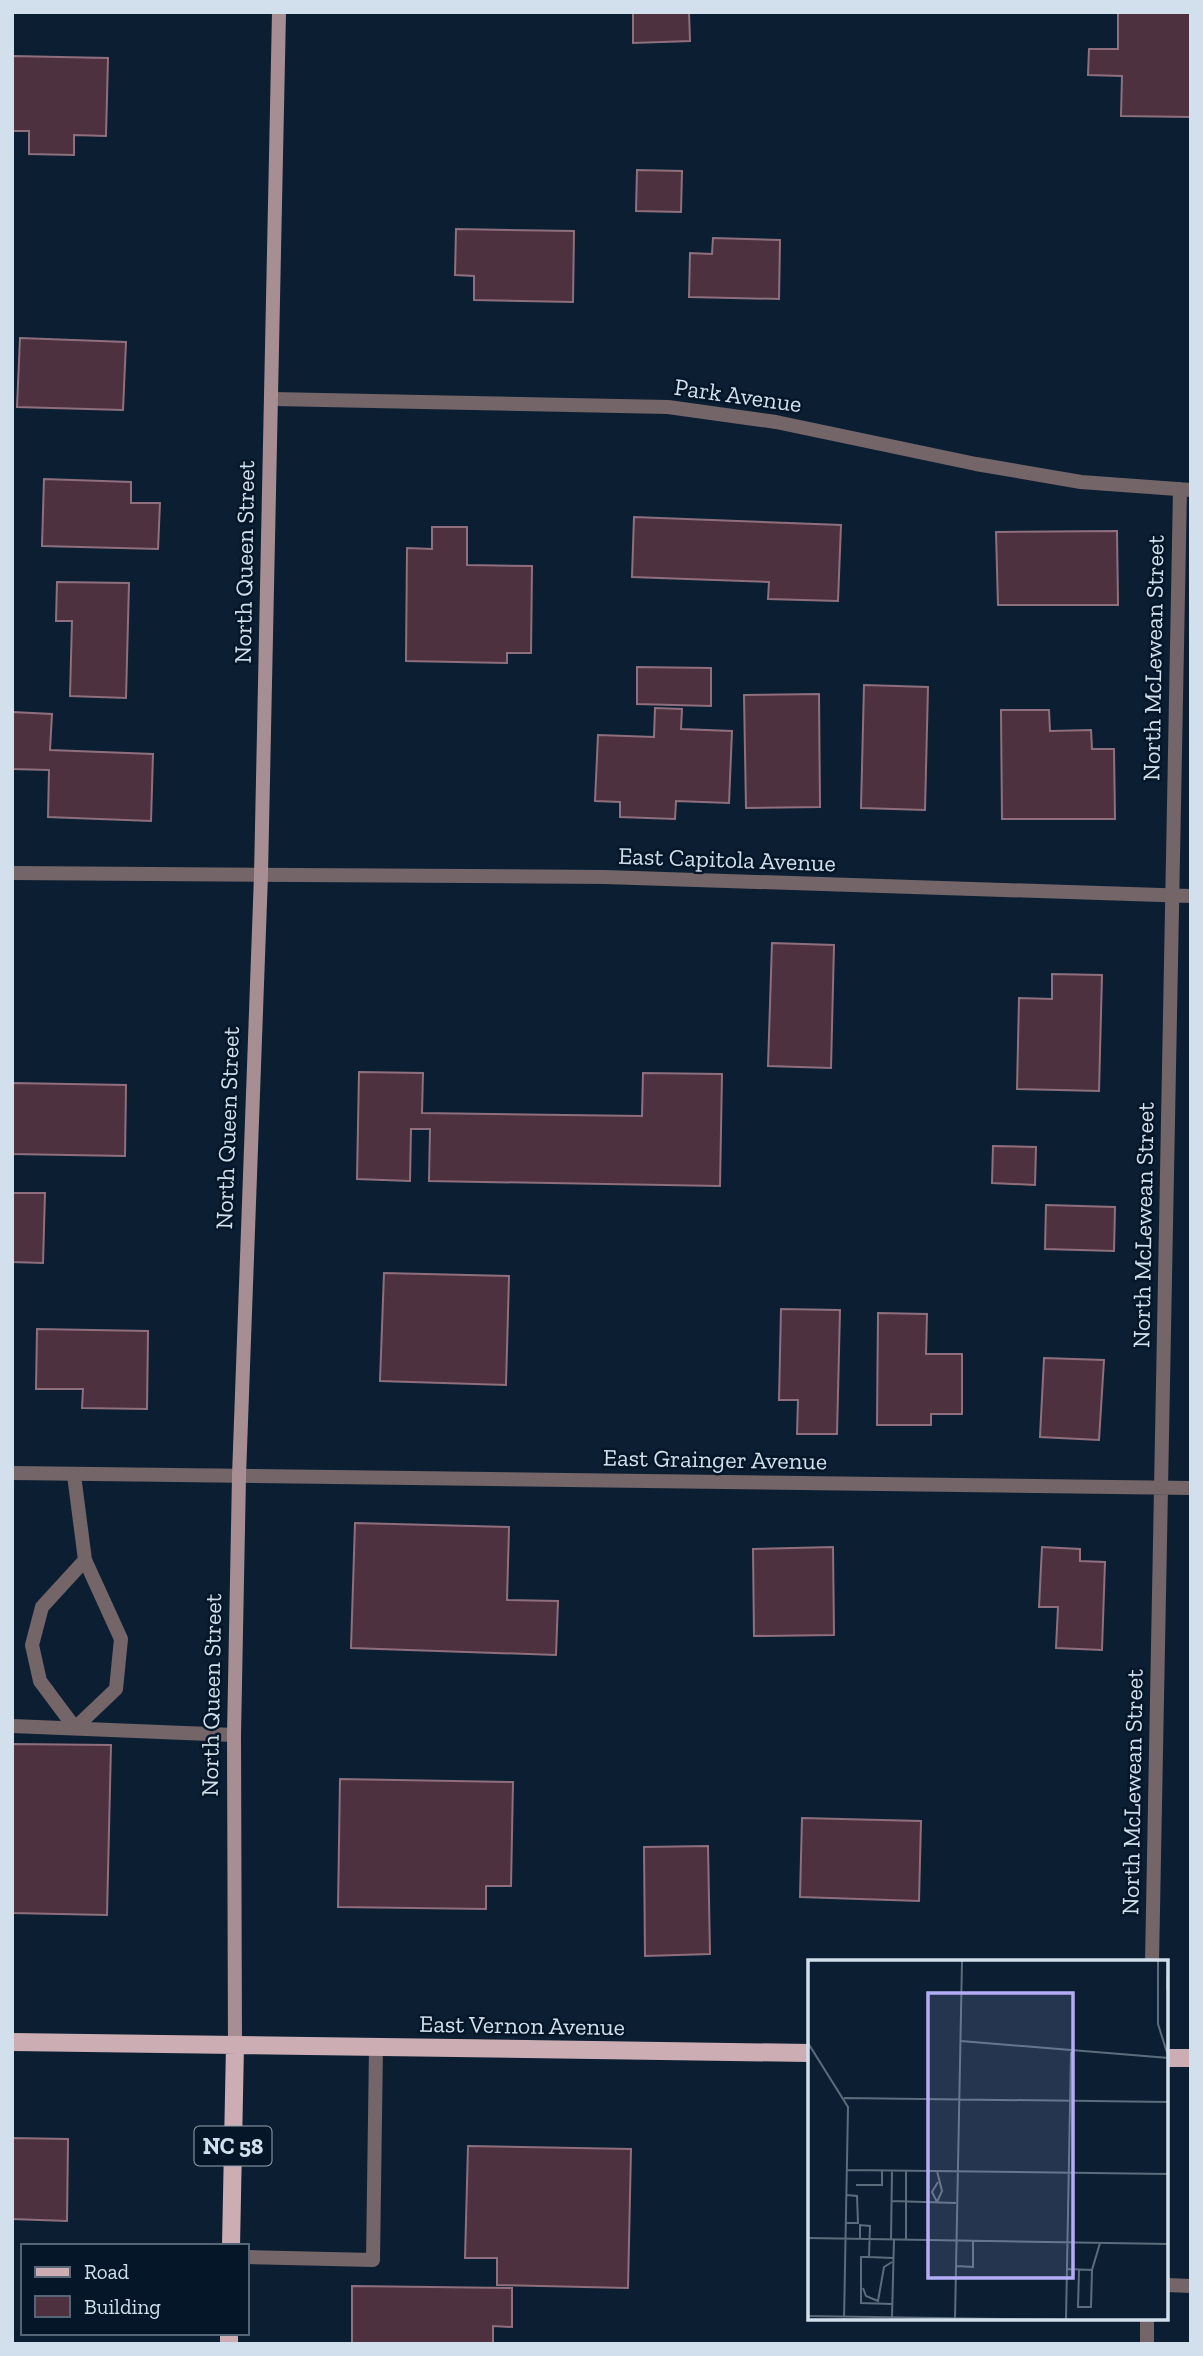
<svg xmlns="http://www.w3.org/2000/svg" width="1203" height="2356" font-family="'Zilla Slab',serif">
	<rect width="100%" height="100%" fill="#0c1f32"/>
	<path fill="#4d313f" stroke="#8f6f7d" stroke-width="2" d="M 633,12 L 689,12 L 690,41 L 633,43 Z
		M 1118,12 L 1191,12 L 1191,117 L 1121,116 L 1122,76 L 1088,75 L 1089,49 L 1118,49 Z
		M 12,56 L 108,58 L 106,136 L 74,135 L 74,155 L 29,154 L 29,131 L 12,131 Z
		M 637,170 L 682,171 L 681,212 L 636,211 Z
		M 456,229 L 574,231 L 573,302 L 474,300 L 474,276 L 455,275 Z
		M 713,238 L 780,240 L 779,299 L 689,297 L 690,253 L 712,254 Z
		M 20,338 L 126,342 L 123,410 L 17,407 Z
		M 44,479 L 131,482 L 131,503 L 160,503 L 158,549 L 42,546 Z
		M 634,517 L 841,525 L 838,601 L 768,599 L 769,582 L 632,577 Z
		M 432,527 L 467,527 L 467,565 L 532,566 L 531,653 L 507,653 L 507,663 L 406,661 L 407,548 L 432,549 Z
		M 1117,531 L 1118,605 L 998,605 L 996,532 Z
		M 57,582 L 129,583 L 126,698 L 70,696 L 72,621 L 56,621 Z
		M 637,667 L 711,668 L 711,706 L 637,704 Z
		M 864,685 L 928,687 L 925,810 L 861,808 Z
		M 819,694 L 820,807 L 746,808 L 744,695 Z
		M 655,708 L 682,709 L 681,729 L 732,731 L 729,803 L 676,801 L 675,819 L 620,817 L 620,802 L 595,801 L 598,735 L 654,737 Z
		M 1001,710 L 1049,710 L 1050,731 L 1091,730 L 1092,749 L 1114,749 L 1115,819 L 1002,819 Z
		M 12,712 L 52,714 L 50,750 L 153,754 L 151,821 L 48,817 L 49,770 L 12,769 Z
		M 772,943 L 834,945 L 831,1068 L 768,1066 Z
		M 1052,974 L 1102,975 L 1099,1091 L 1017,1089 L 1019,998 L 1052,999 Z
		M 359,1072 L 423,1073 L 422,1113 L 642,1116 L 643,1073 L 722,1074 L 720,1186 L 429,1181 L 430,1129 L 411,1129 L 410,1181 L 357,1179 Z
		M 12,1083 L 126,1085 L 125,1156 L 12,1154 Z
		M 993,1146 L 1036,1147 L 1035,1185 L 992,1183 Z
		M 12,1193 L 45,1193 L 43,1263 L 12,1262 Z
		M 1046,1205 L 1115,1207 L 1114,1251 L 1045,1249 Z
		M 384,1273 L 509,1276 L 506,1385 L 380,1381 Z
		M 781,1309 L 840,1310 L 837,1434 L 797,1434 L 798,1400 L 779,1400 Z
		M 878,1313 L 927,1314 L 926,1354 L 962,1354 L 962,1414 L 931,1414 L 931,1425 L 877,1425 Z
		M 37,1329 L 148,1331 L 147,1409 L 82,1408 L 83,1389 L 36,1389 Z
		M 1044,1358 L 1104,1360 L 1099,1440 L 1040,1437 Z
		M 355,1523 L 509,1527 L 507,1600 L 558,1601 L 556,1655 L 351,1648 Z
		M 833,1547 L 834,1635 L 754,1636 L 753,1549 Z
		M 1042,1547 L 1080,1549 L 1080,1561 L 1105,1562 L 1102,1650 L 1056,1648 L 1058,1607 L 1039,1607 Z
		M 12,1744 L 111,1745 L 107,1915 L 12,1913 Z
		M 340,1779 L 513,1782 L 511,1886 L 486,1886 L 486,1909 L 338,1907 Z
		M 802,1818 L 921,1821 L 919,1901 L 800,1897 Z
		M 708,1846 L 710,1954 L 645,1956 L 644,1847 Z
		M 12,2138 L 68,2139 L 67,2221 L 12,2219 Z
		M 468,2146 L 631,2149 L 628,2288 L 497,2285 L 497,2258 L 465,2258 Z
		M 352,2286 L 512,2288 L 512,2327 L 493,2326 L 493,2344 L 352,2344 Z"/>
	<g fill="none" stroke-linecap="round" stroke-linejoin="round">
		<path stroke="#746568" stroke-width="14" d="M 74,1475 L 85,1560 L 121,1639 L 116,1689 L 75,1728
			M 12,1726 L 234,1735
			M 75,1728 L 40,1681 L 32,1645 L 42,1607 L 85,1560
			M 247,2257 L 373,2260 L 376,2047
			M 1166,2285 L 1191,2286"/>
		<path stroke="#746568" stroke-width="14" d="M 273,399 L 668,407 L 776,422 L 976,464 L 1081,482 L 1191,490
			M 12,873 L 605,877 L 1191,896
			M 12,1473 L 1191,1488
			M 1152,1962 C 1159,1471 1168,980 1180,489
			M 1147,2344 L 1147,2319"/>
		<path stroke="#a78e93" stroke-width="14" d="M 235,2045 L 234,1735 L 239,1476 L 261,875 L 279,12"/>
		<path stroke="#cdadb4" stroke-width="18" d="M 12,2042 L 809,2053
			M 1166,2058 L 1191,2058
			M 231,2246 L 235,2045
			M 229,2344 L 229,2333"/>
	</g>
	<g text-anchor="middle" dominant-baseline="central" stroke-width="5" stroke-linejoin="round" paint-order="stroke">
		<rect fill="#041628" stroke="#94a3b1" stroke-width="2" x="194.5" y="2126.5" width="77" height="39" rx="5"/>
		<g font-size="23" font-weight="bold" fill="#d2dfec">
			<text x="233" y="2146">NC 58</text>
		</g>
		<g font-size="24" fill="#d2dfec" stroke="#041628">
			<text transform="translate(738 395) rotate(8)">Park Avenue</text>
			<text transform="translate(244 562) rotate(-89)">North Queen Street</text>
			<text transform="translate(1153 658) rotate(-89)">North McLewean Street</text>
			<text transform="translate(727 859) rotate(2)">East Capitola Avenue</text>
			<text transform="translate(227 1128) rotate(-88)">North Queen Street</text>
			<text transform="translate(1143 1225) rotate(-89)">North McLewean Street</text>
			<text transform="translate(715 1459) rotate(1)">East Grainger Avenue</text>
			<text transform="translate(211 1695) rotate(-89)">North Queen Street</text>
			<text transform="translate(1132 1792) rotate(-89)">North McLewean Street</text>
			<text transform="translate(522 2025) rotate(1)">East Vernon Avenue</text>
		</g>
	</g>
	<g transform="translate(808 1960)">
		<rect width="360" height="360" fill="#0c1f32"/>
		<path fill="none" stroke="#5b6c7c" stroke-width="2" d="M 350,1 L 350,64 L 361,99M 359,29 L 360,1M 153,81 L 361,98M 0,83 L 40,147 L 36,360M 36,138 L 361,142M 39,210 L 361,214M 129,211 L 134,231 L 129,242M 48,225 L 74,225 L 74,210M 84,241 L 148,243M 129,242 L 124,232 L 130,222M 38,263 L 50,263 L 49,236 L 39,235M 0,278 L 361,284M 52,279 L 52,265 L 62,266 L 61,297 L 53,297 L 53,343 L 84,344M 83,279 L 84,211M 98,280 L 98,211M 61,297 L 85,298M 148,306 L 165,307 L 165,281M 259,309 L 284,310 L 283,347 L 270,347 L 271,310M 284,310 L 292,283M 55,328 L 58,336 L 70,341 L 76,307 L 84,302M 0,356 L 260,360M 84,357 L 86,279M 147,360 L 154,1M 258,360 L 263,92"/>
		<path fill="#b5acf8" fill-opacity="0.15" stroke="#b5acf8" stroke-width="3.5" d="M 120,33 L 265,33 L 265,318 L 120,318 Z"/>
		<rect width="360" height="360" fill="none" stroke="#d2dfec" stroke-width="3.5"/>
	</g>
	<rect width="1203" height="2356" fill="none" stroke="#d2dfec" stroke-width="28"/>
	<rect x="21" y="2244" width="228" height="91" fill="#041628" stroke="#566676" stroke-width="2"/>
	<rect x="35" y="2267" width="35" height="10" fill="#cdadb4" stroke="#566676" stroke-width="2"/>
	<text x="84" y="2279" font-size="21" fill="#d2dfec">Road</text>
	<rect x="35" y="2296" width="35" height="21" fill="#4d313f" stroke="#566676" stroke-width="2"/>
	<text x="84" y="2314" font-size="21" fill="#d2dfec">Building</text>
</svg>
